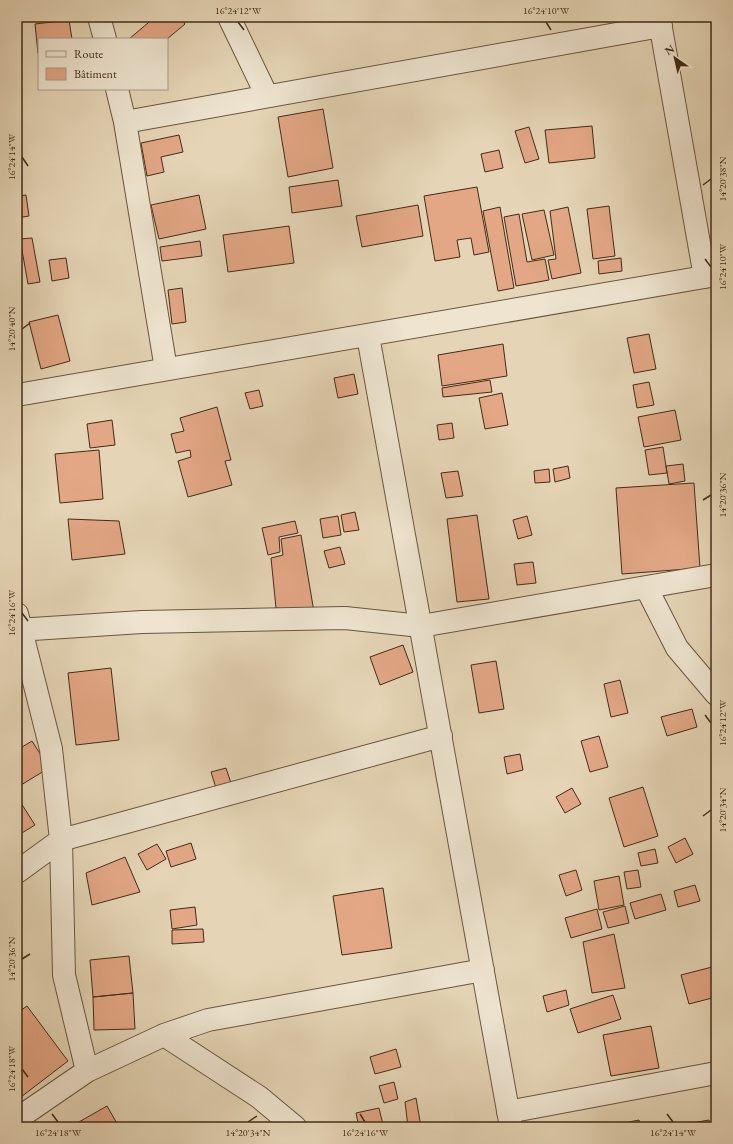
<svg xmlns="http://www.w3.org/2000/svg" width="733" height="1144" font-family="'EB Garamond',serif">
	<rect width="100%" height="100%" fill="#e5d5b6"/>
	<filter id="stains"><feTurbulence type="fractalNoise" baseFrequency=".005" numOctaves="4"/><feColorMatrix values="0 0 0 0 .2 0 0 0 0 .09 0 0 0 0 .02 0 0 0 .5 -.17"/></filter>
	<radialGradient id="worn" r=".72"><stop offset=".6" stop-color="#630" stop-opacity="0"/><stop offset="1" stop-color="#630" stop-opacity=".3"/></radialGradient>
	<path fill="#e3a785" stroke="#422c16" d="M 155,17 L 180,17 L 185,24 L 167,39 L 129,39 Z
		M 69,20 L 72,39 L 39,39 L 38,53 L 35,24 Z
		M 323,109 L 333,168 L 288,177 L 278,117 Z
		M 592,126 L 595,158 L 549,163 L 545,130 Z
		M 529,127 L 539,159 L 525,163 L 515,131 Z
		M 179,135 L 183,152 L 161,157 L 164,172 L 147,176 L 141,143 Z
		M 499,150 L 503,168 L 485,172 L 481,154 Z
		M 338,180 L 342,206 L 292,213 L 289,187 Z
		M 477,187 L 489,252 L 474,255 L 471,238 L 457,240 L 460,257 L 435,261 L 424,196 Z
		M 26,195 L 29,216 L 17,218 L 17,196 Z
		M 199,195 L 206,229 L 159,239 L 151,205 Z
		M 418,205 L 423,236 L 362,247 L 356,216 Z
		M 609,206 L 615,256 L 593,259 L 587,209 Z
		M 500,207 L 514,288 L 498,291 L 483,211 Z
		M 568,207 L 581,273 L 552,279 L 548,260 L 556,259 L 550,211 Z
		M 544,210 L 554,255 L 532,260 L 522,214 Z
		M 519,214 L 527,262 L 545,259 L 549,280 L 516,286 L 504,217 Z
		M 289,226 L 294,263 L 228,272 L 223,235 Z
		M 32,238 L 40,282 L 28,284 L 20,239 Z
		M 200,241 L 202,256 L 162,261 L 160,247 Z
		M 66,258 L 69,278 L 52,281 L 49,260 Z
		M 621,258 L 622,271 L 599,274 L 598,261 Z
		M 182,288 L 186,322 L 172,324 L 168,290 Z
		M 58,315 L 70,361 L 41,369 L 29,322 Z
		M 649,334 L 656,369 L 634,373 L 627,338 Z
		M 503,344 L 507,376 L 442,386 L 438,355 Z
		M 354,374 L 358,394 L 338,398 L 334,378 Z
		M 490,380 L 492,392 L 443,397 L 442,388 Z
		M 649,382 L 654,405 L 637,408 L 633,385 Z
		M 259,390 L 263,406 L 250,409 L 245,393 Z
		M 502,393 L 508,425 L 485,429 L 479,398 Z
		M 217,407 L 231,460 L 225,461 L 232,485 L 188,497 L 178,461 L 191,457 L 190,450 L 176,453 L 171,434 L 184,431 L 180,418 Z
		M 675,410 L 681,440 L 644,447 L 638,417 Z
		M 112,420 L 115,445 L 90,448 L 87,424 Z
		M 452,423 L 454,438 L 439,440 L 437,425 Z
		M 663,447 L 667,473 L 649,475 L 645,450 Z
		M 99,450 L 103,499 L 60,503 L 55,454 Z
		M 683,464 L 685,481 L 669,484 L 666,466 Z
		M 568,466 L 570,478 L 555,482 L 553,469 Z
		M 549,469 L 550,482 L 535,483 L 534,471 Z
		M 458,471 L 463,496 L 446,498 L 441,473 Z
		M 694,483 L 700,568 L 622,574 L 616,488 Z
		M 355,512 L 359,530 L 344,532 L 341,515 Z
		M 477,515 L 489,599 L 457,602 L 447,519 Z
		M 338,516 L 341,535 L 323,538 L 320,519 Z
		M 527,516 L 532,535 L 518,539 L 513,520 Z
		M 68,519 L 119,521 L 125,554 L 72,560 Z
		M 295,521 L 298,533 L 279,537 L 280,552 L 268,555 L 262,528 Z
		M 301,535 L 314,612 L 276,608 L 271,558 L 283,555 L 281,539 Z
		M 340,547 L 345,564 L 329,568 L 324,551 Z
		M 533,562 L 536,583 L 517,585 L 514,564 Z
		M 403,645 L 413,672 L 380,685 L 370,657 Z
		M 496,661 L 504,709 L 479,713 L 471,665 Z
		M 111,668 L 119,740 L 76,745 L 68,673 Z
		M 620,680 L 628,713 L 611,717 L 604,684 Z
		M 692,709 L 697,727 L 667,736 L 661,717 Z
		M 599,736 L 608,767 L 590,772 L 581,741 Z
		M 32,741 L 49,768 L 21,785 L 17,779 L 17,750 Z
		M 520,754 L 523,770 L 507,774 L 504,757 Z
		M 226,768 L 232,786 L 217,791 L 211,772 Z
		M 643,787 L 658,836 L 624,847 L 609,798 Z
		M 572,788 L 581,804 L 565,813 L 556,797 Z
		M 21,803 L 35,825 L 17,836 L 17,805 Z
		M 685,838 L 693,854 L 676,863 L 668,847 Z
		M 191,843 L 196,859 L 171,867 L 166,851 Z
		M 157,844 L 166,859 L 147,870 L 138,854 Z
		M 655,849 L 658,863 L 641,866 L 638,853 Z
		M 125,857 L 140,892 L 92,905 L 86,873 Z
		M 576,870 L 582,890 L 566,896 L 559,875 Z
		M 638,870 L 641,887 L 627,889 L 624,872 Z
		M 619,876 L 624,905 L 599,910 L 594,881 Z
		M 695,885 L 700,901 L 678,907 L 674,891 Z
		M 383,888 L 392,948 L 342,955 L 333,896 Z
		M 661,894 L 666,910 L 635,919 L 630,903 Z
		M 625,906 L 629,923 L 608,928 L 603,912 Z
		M 195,907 L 197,925 L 172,929 L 170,910 Z
		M 597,909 L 602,929 L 571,938 L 565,918 Z
		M 203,929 L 204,942 L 172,944 L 172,930 Z
		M 614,934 L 625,988 L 592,993 L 583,942 Z
		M 129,956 L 133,993 L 93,997 L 90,960 Z
		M 716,966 L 716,997 L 689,1004 L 681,975 Z
		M 566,990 L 569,1005 L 547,1012 L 543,996 Z
		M 133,993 L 135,1029 L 94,1030 L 93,997 Z
		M 613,995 L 621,1019 L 578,1033 L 570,1009 Z
		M 27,1006 L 68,1061 L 17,1100 L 17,1013 Z
		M 651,1026 L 659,1068 L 611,1076 L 603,1035 Z
		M 396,1049 L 401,1067 L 375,1074 L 370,1057 Z
		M 394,1082 L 398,1099 L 384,1103 L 379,1086 Z
		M 416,1098 L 421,1127 L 408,1127 L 405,1102 Z
		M 107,1106 L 119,1127 L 70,1127 Z
		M 379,1108 L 383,1125 L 359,1127 L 356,1113 Z
		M 639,1120 L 641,1127 L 630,1127 L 629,1122 Z
		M 709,1120 L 710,1127 L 670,1127 Z"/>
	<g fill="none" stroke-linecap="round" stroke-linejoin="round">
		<g stroke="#6b563e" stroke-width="24">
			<path id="minor" d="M 99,17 L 105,39
				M 229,17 L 267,96
				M 659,17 L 705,277
				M 117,89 L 125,122 L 166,369
				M 125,122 L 661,26
				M 368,336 L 511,1127
				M 17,395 L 716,275
				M 646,587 L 677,648 L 716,694
				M 17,614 L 51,749 L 61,840 L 64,975 L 87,1071
				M 17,630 L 142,622 L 345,618 L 421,626 L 716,575
				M 17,872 L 61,840 L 441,736
				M 164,1035 L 259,1097 L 295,1127
				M 508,1112 L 716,1073
				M 17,1119 L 87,1071 L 164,1035 L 208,1020 L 483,970"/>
		</g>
		<use href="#minor" stroke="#eee4d0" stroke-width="22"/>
	</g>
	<path fill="none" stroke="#422c16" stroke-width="1.5" d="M 238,22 L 244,30M 546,22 L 551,30M 22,157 L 28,166M 703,185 L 711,179M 705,259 L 711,267M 22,329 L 30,323M 703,500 L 711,495M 22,613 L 28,621M 705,715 L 711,723M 703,816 L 711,810M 22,959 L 30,954M 22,1069 L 28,1077M 52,1114 L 58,1122M 360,1114 L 365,1122M 667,1114 L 673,1122M 248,1122 L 257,1116"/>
	<rect width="733" height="1144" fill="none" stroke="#e5d5b6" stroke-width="44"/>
	<rect x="38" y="38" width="130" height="52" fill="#eee4d0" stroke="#a99a86"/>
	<rect x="46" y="51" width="20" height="6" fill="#eee4d0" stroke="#a99a86"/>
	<text x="74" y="58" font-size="12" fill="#422c16">Route</text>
	<rect x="46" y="68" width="20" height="12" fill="#e3a785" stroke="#a99a86"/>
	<text x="74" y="78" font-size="12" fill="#422c16">Bâtiment</text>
	<g transform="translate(675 58) rotate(326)" stroke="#eee4d0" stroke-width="3" paint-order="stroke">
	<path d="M0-3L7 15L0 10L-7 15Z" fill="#422c16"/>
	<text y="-6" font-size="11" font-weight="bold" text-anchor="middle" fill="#422c16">N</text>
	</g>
	<rect x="22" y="22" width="689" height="1100" fill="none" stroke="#422c16" stroke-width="1.5"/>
	<g font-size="10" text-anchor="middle" fill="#422c16">
		<text x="238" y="14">16°24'12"W</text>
		<text x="546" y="14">16°24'10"W</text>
		<text transform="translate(11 157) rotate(-90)" y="4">16°24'14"W</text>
		<text transform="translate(722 179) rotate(-90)" y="4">14°20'38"N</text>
		<text transform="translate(722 267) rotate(-90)" y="4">16°24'10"W</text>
		<text transform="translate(11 329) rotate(-90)" y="4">14°20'40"N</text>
		<text transform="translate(722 495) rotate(-90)" y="4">14°20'36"N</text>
		<text transform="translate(11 613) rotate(-90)" y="4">16°24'16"W</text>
		<text transform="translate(722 723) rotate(-90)" y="4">16°24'12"W</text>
		<text transform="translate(722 810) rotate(-90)" y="4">14°20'34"N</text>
		<text transform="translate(11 959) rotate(-90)" y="4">14°20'36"N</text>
		<text transform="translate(11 1069) rotate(-90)" y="4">16°24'18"W</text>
		<text x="58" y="1136">16°24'18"W</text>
		<text x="248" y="1136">14°20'34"N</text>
		<text x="365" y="1136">16°24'16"W</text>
		<text x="673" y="1136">16°24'14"W</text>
	</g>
	<rect width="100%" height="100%" filter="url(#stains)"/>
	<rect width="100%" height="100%" fill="url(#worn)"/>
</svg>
